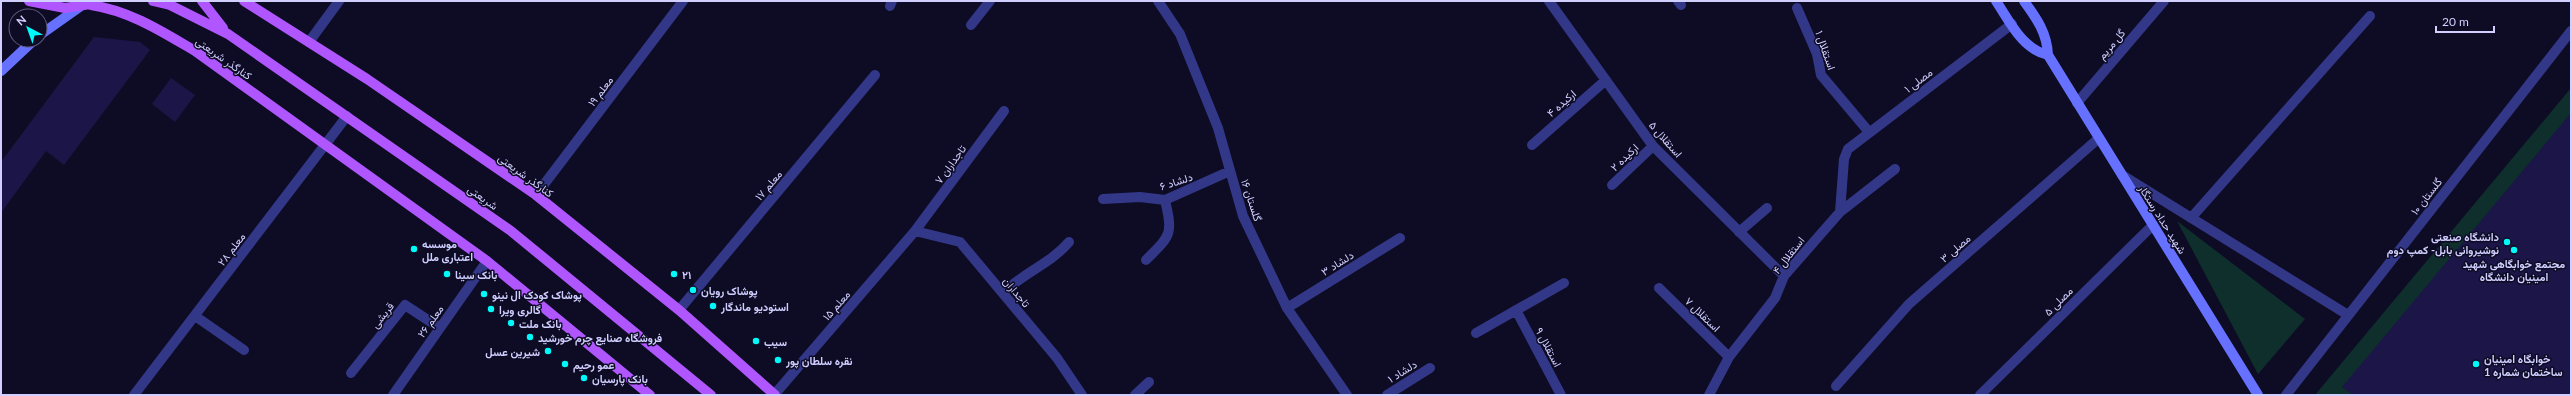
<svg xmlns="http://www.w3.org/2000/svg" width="2572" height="396" font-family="Lato,Vazirmatn,sans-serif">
	<rect width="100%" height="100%" fill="#0e0c24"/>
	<path fill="#0e2f2b" d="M 2571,88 L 2571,395 L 2315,395 Z
		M 2177,221 L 2305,319 L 2258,374 Z"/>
	<path fill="#1b1647" d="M 94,37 L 140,42 L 150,50 L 64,165 L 46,151 L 1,213 L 1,162 Z
		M 171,78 L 195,95 L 175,122 L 152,104 Z
		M 2571,113 L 2571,395 L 2353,395 L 2342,387 Z"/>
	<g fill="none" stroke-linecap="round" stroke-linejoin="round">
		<path stroke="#323788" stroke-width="10" d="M 1158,1 L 1180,34 L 1218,128 L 1243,216 L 1287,308 L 1347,395
			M 1549,1 L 1653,146 L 1784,276
			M 1678,1 L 1681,5
			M 890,6 L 892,1
			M 1797,8 L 1817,54 L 1821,75 L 1869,132
			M 971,25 L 990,1
			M 309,42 L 339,1
			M 2077,103 L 2164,1
			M 1532,145 L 1606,80
			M 2122,175 L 2348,315
			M 1612,185 L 1653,146
			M 536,195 L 683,1
			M 1103,199 L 1140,197 L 1165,200 L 1230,171
			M 1840,212 L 1844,159 L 1848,149 L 2012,24
			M 2191,218 L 2370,16
			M 915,231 L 960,242 L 1057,358 L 1082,395
			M 1739,232 L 1767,208
			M 1146,260 C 1171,235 1173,235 1165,200
			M 1659,288 L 1729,357
			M 1003,293 C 1023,273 1050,264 1069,242
			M 1287,308 L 1400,238
			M 679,310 L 875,75
			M 1516,310 L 1561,395
			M 195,316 L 244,350
			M 1476,333 L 1564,283
			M 351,373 L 405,305 L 440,328
			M 1836,386 L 1909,304 L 2099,138
			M 134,395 L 347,116
			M 393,395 L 487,261
			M 774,395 L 915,231 L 1004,111
			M 1135,395 L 1149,382
			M 1387,395 L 1430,368
			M 1709,395 L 1729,357 L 1775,298 L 1784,276 L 1840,212 L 1895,169
			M 1980,395 L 2153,225
			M 2286,395 L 2571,31"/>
		<path stroke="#6671ff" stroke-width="10" d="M 1996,1 C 2010,22 2022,49 2048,55 C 2047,33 2037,19 2024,1
			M 40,35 L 81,6
			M 2048,55 L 2258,395
			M 1,71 L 34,40"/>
		<path stroke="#b056ff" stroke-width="10" d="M 29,1 L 65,8 L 96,3
			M 153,1 L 170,5 L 228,34 L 511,231 L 711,395
			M 202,1 L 223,28
			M 244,1 L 367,79 L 536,195 L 679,310 L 775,395
			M 91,5 C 130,11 161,31 195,51 L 487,261 L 650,395"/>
	</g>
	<g fill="#00f9fa" stroke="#0e0c24" stroke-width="1.5">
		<circle cx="2507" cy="242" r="4"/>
		<circle cx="414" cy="249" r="4"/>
		<circle cx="2514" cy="250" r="4"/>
		<circle cx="447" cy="274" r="4"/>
		<circle cx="674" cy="274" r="4"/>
		<circle cx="693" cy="290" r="4"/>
		<circle cx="484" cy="294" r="4"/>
		<circle cx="713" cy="306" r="4"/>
		<circle cx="491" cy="309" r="4"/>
		<circle cx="511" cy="323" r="4"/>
		<circle cx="530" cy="337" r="4"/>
		<circle cx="756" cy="341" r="4"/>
		<circle cx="548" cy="351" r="4"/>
		<circle cx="778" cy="360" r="4"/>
		<circle cx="565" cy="364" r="4"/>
		<circle cx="2476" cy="364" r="4"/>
		<circle cx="584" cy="378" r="4"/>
	</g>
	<g text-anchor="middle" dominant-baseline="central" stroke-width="3" stroke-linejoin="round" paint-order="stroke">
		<g font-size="11" fill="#d0cfff" stroke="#0e0c24">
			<text transform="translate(2111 44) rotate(-50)">گل مریم</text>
			<text transform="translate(1826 50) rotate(71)">استقلال ۱</text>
			<text transform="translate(224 58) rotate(35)">کنارگذر شریعتی</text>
			<text transform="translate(1918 80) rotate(-37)">مصلی ۱</text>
			<text transform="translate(600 91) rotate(-53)">معلم ۱۹</text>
			<text transform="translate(1561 103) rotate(-41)">ارکیده ۴</text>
			<text transform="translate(1666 139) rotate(49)">استقلال ۵</text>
			<text transform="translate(1624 157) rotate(-44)">ارکیده ۲</text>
			<text transform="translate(950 164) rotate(-54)">تاجداران ۷</text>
			<text transform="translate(526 175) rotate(36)">کنارگذر شریعتی</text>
			<text transform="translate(1176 181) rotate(-18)">دلشاد ۶</text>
			<text transform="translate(768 185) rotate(-50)">معلم ۱۷</text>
			<text transform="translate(2426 196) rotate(-52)">گلستان ۱۰</text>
			<text transform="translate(483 197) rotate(35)">شریعتی</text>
			<text transform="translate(1252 200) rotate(72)">گلستان ۱۶</text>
			<text transform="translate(2163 219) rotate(58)">شهید حداد رستگار</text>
			<text transform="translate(1955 248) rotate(-41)">مصلی ۳</text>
			<text transform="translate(231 249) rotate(-53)">معلم ۲۸</text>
			<text transform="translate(1788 255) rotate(-52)">استقلال ۴</text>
			<text transform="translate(1337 263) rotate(-32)">دلشاد ۳</text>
			<text transform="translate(1017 292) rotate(50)">تاجداران</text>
			<text transform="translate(2058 301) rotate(-45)">مصلی ۵</text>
			<text transform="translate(836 305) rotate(-49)">معلم ۱۵</text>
			<text transform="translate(1703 314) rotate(44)">استقلال ۷</text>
			<text transform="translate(382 315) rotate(-52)">قریشی</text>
			<text transform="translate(430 321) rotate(-55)">معلم ۲۶</text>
			<text transform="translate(1549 347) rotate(62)">استقلال ۹</text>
			<text transform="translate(1402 371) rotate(-32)">دلشاد ۱</text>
		</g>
		<g font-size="11" font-weight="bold" fill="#d0cfff" stroke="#0e0c24" text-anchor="start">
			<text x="2499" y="236" text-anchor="end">دانشگاه صنعتی<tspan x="2499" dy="13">نوشیروانی بابل- کمپ دوم</tspan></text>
			<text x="422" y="243">موسسه<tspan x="422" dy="13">اعتباری ملل</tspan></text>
			<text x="2514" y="263" text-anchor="middle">مجتمع خوابگاهی شهید<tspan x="2514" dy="13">امینیان دانشگاه</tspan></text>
			<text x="455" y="274">بانک سینا</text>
			<text x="682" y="274">۲۱</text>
			<text x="701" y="290">پوشاک رویان</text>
			<text x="492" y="294">پوشاک کودک ال نینو</text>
			<text x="721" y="306">استودیو ماندگار</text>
			<text x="499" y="309">گالری ویرا</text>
			<text x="519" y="323">بانک ملت</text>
			<text x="538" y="337">فروشگاه صنایع چرم خورشید</text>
			<text x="764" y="341">سیب</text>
			<text x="540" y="351" text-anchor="end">شیرین عسل</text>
			<text x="2484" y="358">خوابگاه امینیان<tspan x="2484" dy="13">ساختمان شماره 1</tspan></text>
			<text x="786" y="360">نقره سلطان پور</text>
			<text x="573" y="364">عمو رحیم</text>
			<text x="592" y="378">بانک پارسیان</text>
		</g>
	</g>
	<rect width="2572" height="396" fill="none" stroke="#d0cfff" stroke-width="4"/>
	<g transform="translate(28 28) rotate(319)"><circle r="19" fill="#0e0c24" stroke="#5c5a7c"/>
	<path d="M0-3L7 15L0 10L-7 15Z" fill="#00f9fa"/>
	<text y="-6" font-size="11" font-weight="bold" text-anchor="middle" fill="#d0cfff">N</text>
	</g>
	<path d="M2436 26v6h58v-6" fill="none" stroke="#d0cfff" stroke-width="2"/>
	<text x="2442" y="26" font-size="12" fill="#d0cfff" stroke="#0e0c24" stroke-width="3" paint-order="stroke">20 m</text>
</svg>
